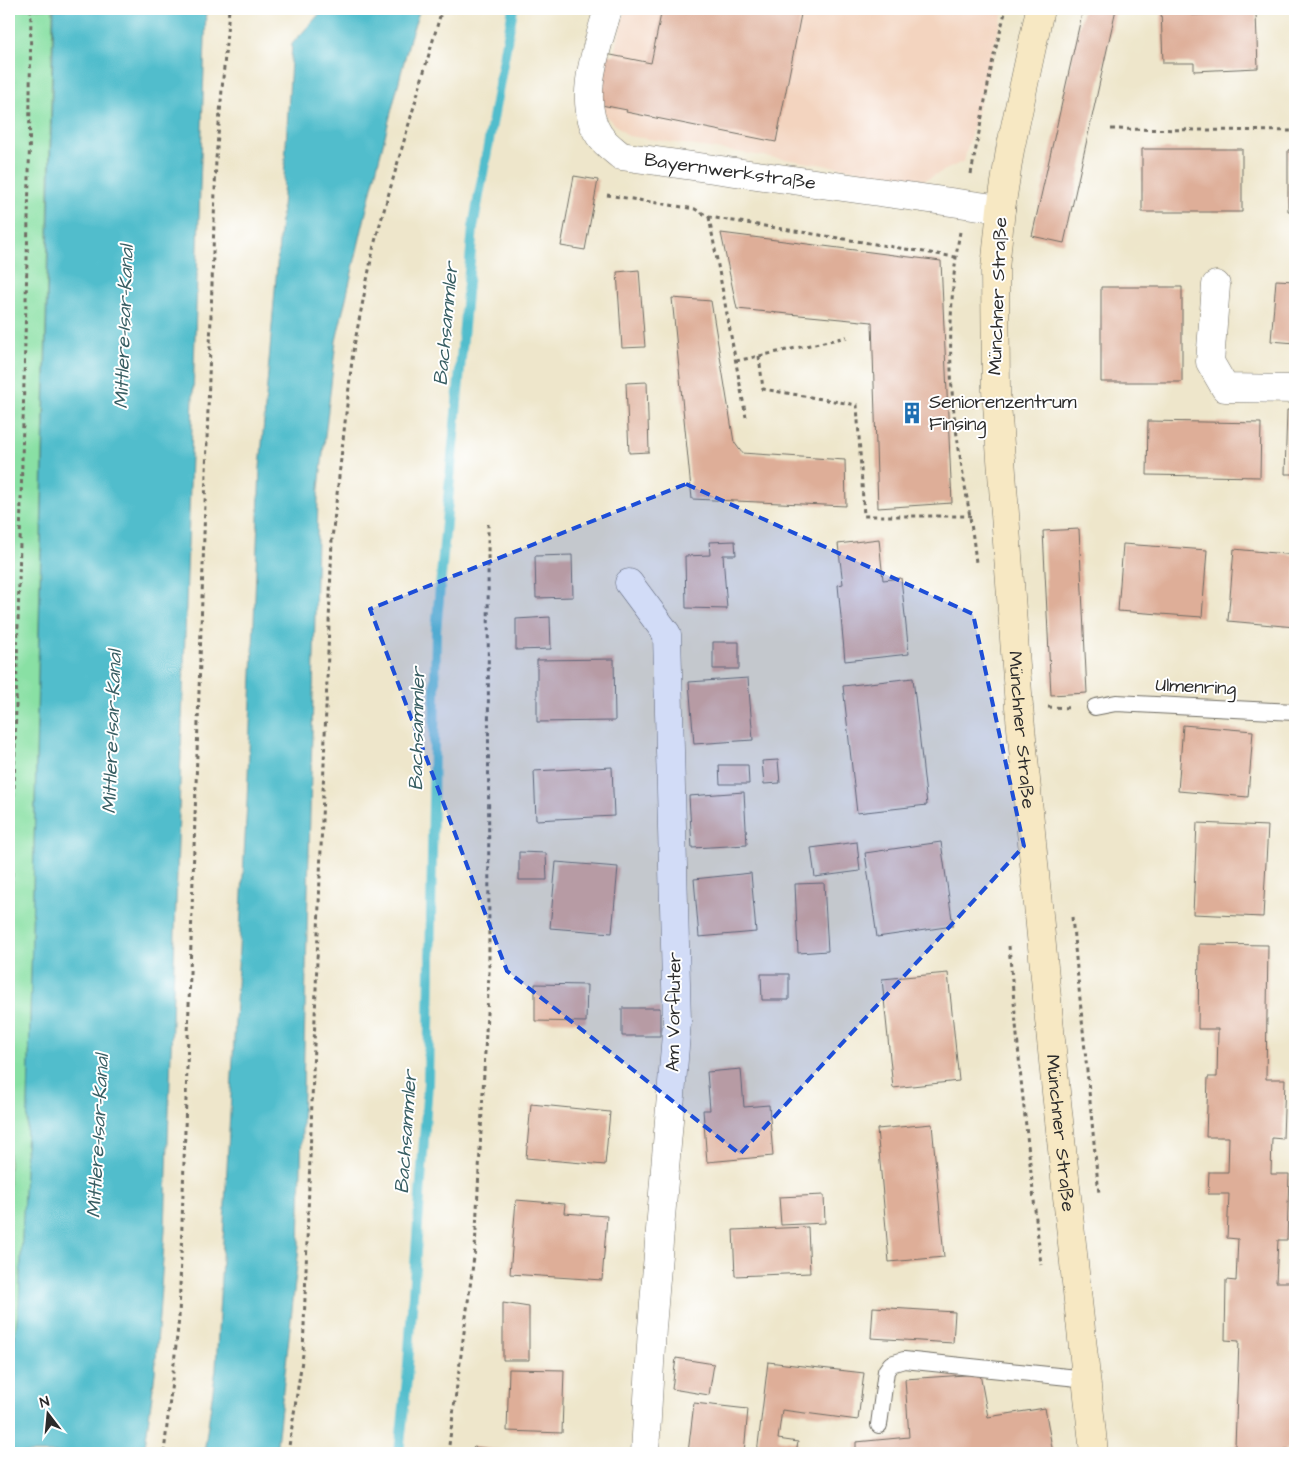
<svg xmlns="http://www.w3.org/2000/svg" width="1304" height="1462" font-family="'Architects Daughter',sans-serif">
	<rect width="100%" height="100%" fill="#fff"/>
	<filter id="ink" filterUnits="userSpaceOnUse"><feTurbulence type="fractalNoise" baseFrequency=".02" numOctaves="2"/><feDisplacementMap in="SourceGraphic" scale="10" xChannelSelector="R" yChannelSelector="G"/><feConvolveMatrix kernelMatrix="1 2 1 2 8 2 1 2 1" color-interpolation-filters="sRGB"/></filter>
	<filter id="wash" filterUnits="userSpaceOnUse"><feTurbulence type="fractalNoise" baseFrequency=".0096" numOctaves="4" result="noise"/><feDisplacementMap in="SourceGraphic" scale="20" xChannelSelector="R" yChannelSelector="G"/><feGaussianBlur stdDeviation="1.12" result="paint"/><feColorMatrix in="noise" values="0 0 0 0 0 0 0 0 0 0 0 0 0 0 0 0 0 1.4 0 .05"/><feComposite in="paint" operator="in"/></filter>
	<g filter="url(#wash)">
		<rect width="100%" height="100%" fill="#eee6cb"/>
		<path fill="#f3d4bf" d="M 625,9 L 1004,9 L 964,161 L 925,180 L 628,136 L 601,112 Z"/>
		<path fill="#89e0a4" stroke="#5a8668" d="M 9,9 L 53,9 L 28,1106 L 19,1304 L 9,1384 Z"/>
		<path fill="#51bdcc" stroke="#3e747c" d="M 54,9 L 206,9 L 165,1230 L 155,1373 L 144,1453 L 9,1453 L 9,1384 L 19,1304 L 28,1106 Z
			M 324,9 L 420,9 L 410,38 L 371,191 L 336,341 L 318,497 L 299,1247 L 276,1453 L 204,1453 L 216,1369 L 247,802 L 260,468 L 283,195 L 292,44 Z"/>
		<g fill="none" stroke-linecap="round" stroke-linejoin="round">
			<path stroke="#51bdcc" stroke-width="10" d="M 399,1453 L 407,1379 L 428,1083 L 436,631 L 473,228 L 513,9"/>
		</g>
		<g id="blocks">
			<path fill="#deae98" d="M 662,9 L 802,9 L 776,142 L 626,112 L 627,110 L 596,104 L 606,54 L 651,63 Z
				M 1083,9 L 1116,9 L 1064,243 L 1032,236 Z
				M 1192,9 L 1192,15 L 1256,13 L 1258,68 L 1194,71 L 1194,63 L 1163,63 L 1161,10 Z
				M 1142,149 L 1242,149 L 1242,212 L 1142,212 Z
				M 1295,149 L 1295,211 L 1288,211 L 1288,150 Z
				M 574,176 L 598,180 L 585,250 L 561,246 Z
				M 721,233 L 941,261 L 952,503 L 878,508 L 872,322 L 737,309 Z
				M 639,270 L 645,347 L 622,348 L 617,272 Z
				M 1276,280 L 1295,281 L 1295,343 L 1271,341 Z
				M 1101,287 L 1182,287 L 1182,382 L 1101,382 Z
				M 672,298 L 711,301 L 734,442 L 742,453 L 845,460 L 846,506 L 692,499 Z
				M 647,382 L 649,452 L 629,453 L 626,383 Z
				M 1287,410 L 1295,410 L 1295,474 L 1285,474 Z
				M 1148,421 L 1261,423 L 1260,477 L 1147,475 Z
				M 1079,529 L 1087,693 L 1051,695 L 1043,531 Z
				M 879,539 L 883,580 L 901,578 L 909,654 L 845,661 L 838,585 L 843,584 L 838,544 Z
				M 735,541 L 736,555 L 723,555 L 727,609 L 686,608 L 685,556 L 710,555 L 709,542 Z
				M 1123,544 L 1207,550 L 1202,617 L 1118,611 Z
				M 1234,549 L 1295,555 L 1295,627 L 1228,621 Z
				M 572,555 L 573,597 L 536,598 L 535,556 Z
				M 550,617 L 551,649 L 516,650 L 516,619 Z
				M 713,642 L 739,642 L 739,669 L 713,669 Z
				M 614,659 L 615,721 L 537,722 L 537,660 Z
				M 748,678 L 753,740 L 694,744 L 689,682 Z
				M 913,678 L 927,805 L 857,813 L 843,686 Z
				M 1183,725 L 1253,731 L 1248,797 L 1178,791 Z
				M 778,760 L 780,783 L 764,784 L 762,761 Z
				M 719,765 L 748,765 L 749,784 L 720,784 Z
				M 612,767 L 614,816 L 536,820 L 534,771 Z
				M 744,792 L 747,845 L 692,848 L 689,796 Z
				M 1197,823 L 1268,826 L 1263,917 L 1193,914 Z
				M 857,842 L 860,871 L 815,877 L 811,848 Z
				M 941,842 L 953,926 L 877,937 L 865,853 Z
				M 519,852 L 546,853 L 547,880 L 519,880 Z
				M 556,862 L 618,867 L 612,933 L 550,928 Z
				M 751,873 L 756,932 L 699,937 L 694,879 Z
				M 824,883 L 828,951 L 798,953 L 795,884 Z
				M 1199,944 L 1268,945 L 1266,1079 L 1285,1079 L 1283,1139 L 1272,1138 L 1271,1174 L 1289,1174 L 1287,1240 L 1278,1240 L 1276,1282 L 1293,1282 L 1291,1352 L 1295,1352 L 1295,1450 L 1285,1449 L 1285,1453 L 1230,1453 L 1230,1446 L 1235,1446 L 1239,1341 L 1225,1340 L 1226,1280 L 1236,1281 L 1238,1239 L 1227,1238 L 1229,1194 L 1208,1194 L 1209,1172 L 1228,1172 L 1229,1137 L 1206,1137 L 1208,1077 L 1217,1077 L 1218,1029 L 1198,1029 Z
				M 948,973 L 959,1081 L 893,1088 L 882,979 Z
				M 761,974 L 789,974 L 789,1000 L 762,1000 Z
				M 535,984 L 587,985 L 586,1022 L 535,1021 Z
				M 622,1008 L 660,1008 L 660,1036 L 622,1036 Z
				M 741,1069 L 744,1107 L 769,1105 L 773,1156 L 707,1162 L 703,1110 L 710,1110 L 707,1072 Z
				M 531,1104 L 610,1112 L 605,1165 L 526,1158 Z
				M 932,1124 L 944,1257 L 889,1262 L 877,1129 Z
				M 824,1195 L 825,1223 L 781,1225 L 779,1197 Z
				M 516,1200 L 565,1204 L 564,1213 L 607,1216 L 602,1280 L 510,1274 Z
				M 808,1227 L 810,1273 L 735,1276 L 733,1230 Z
				M 503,1303 L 529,1307 L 529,1360 L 503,1360 Z
				M 873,1307 L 955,1312 L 953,1343 L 871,1338 Z
				M 676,1358 L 714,1364 L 709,1395 L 672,1389 Z
				M 768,1362 L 864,1373 L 858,1420 L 782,1410 L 778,1439 L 798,1442 L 796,1453 L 757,1453 Z
				M 509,1369 L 564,1370 L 562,1433 L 507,1431 Z
				M 980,1374 L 988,1417 L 1045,1408 L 1053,1453 L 856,1453 L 856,1442 L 909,1437 L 905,1379 Z
				M 694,1403 L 748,1409 L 744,1453 L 688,1453 Z
				M 473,1447 L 512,1451 L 512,1453 L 473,1453 Z"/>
		</g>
	</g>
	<g filter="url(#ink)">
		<use href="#blocks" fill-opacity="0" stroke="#6f6c63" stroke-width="1"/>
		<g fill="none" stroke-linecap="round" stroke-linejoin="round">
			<g stroke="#6f6c63" stroke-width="18">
				<path id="service" d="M 1095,707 L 1116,703 L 1295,712
					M 879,1425 L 886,1371 L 891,1364 L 904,1360 L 1087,1379"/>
			</g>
			<g stroke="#6f6c63" stroke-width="29">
				<g id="minor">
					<path id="s1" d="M 608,9 C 598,45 576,101 599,135 C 604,143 614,150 621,156 L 1001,209"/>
					<path d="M 1216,285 L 1210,362 L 1225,388 L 1295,389"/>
					<path d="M 629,583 L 667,634 L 677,1022 L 652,1328 L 645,1453"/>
				</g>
			</g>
			<g stroke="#6f6c63" stroke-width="29">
				<g id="secondary">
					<path id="s2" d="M 1040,9 L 1010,150 L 1001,209 L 995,269 L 996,390 L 1019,707 L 1056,1092 L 1094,1453"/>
				</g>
			</g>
			<path stroke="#6f6c63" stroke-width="3" stroke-dasharray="4 4" stroke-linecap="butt" d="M 1111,129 L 1295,131
				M 971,174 L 993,59 L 1006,9
				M 607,195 L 695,209 L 709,217 L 955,257
				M 709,217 L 746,417
				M 960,232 C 950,285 948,360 954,413 C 960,464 971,513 976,563
				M 759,356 L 763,389 L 857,405 L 864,516 L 971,516
				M 736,361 L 847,337
				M 1048,707 L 1071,708
				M 1072,917 L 1099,1194
				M 1009,946 L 1021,1080 L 1041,1265
				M 9,988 L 29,179 L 31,9
				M 164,1453 L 179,1318 L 216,159 L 229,9
				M 288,1453 L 303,1354 L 332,539 L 353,351 L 374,245 L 442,9
				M 448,1453 L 475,1249 L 489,973 L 488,524"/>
			<use href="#service" stroke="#fff" stroke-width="16"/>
			<use href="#minor" stroke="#fff" stroke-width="28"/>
			<use href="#secondary" stroke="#f7e8c3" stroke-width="28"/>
		</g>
	</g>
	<path fill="#1d4ed8" fill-opacity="0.2" stroke="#1d4ed8" stroke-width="4" stroke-dasharray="10 6" stroke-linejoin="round" d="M 686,484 L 973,614 L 1024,846 L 740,1154 L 507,971 L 370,609 Z"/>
	<defs>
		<g id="building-bare" transform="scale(1.725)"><path d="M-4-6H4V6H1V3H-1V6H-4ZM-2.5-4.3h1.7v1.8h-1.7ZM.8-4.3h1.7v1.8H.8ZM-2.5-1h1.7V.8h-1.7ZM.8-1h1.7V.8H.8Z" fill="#1f6fb2" stroke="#fff" stroke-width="2.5" paint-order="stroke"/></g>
	</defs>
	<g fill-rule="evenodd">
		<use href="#building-bare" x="912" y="413"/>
	</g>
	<g text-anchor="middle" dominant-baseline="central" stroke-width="4" stroke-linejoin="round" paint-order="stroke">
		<g font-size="19" fill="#2b2b2b" stroke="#fff">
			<text stroke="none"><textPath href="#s1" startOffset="271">Bayernwerkstraße</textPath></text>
			<text transform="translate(998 296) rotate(-88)">Münchner Straße</text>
			<text transform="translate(1196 687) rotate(3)">Ulmenring</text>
			<text stroke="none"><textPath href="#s2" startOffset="726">Münchner Straße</textPath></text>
			<text transform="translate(674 1012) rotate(-89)">Am Vorfluter</text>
			<text stroke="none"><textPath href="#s2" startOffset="1131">Münchner Straße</textPath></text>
		</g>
		<g font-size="19" fill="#2b2b2b" stroke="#fff" text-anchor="start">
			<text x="929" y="402">Seniorenzentrum<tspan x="929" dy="22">Finsing</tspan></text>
		</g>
		<g font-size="20" font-style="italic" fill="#385e63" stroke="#fff">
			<text transform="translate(446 324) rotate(-85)">Bachsammler</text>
			<text transform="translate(124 327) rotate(-88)">Mittlere-Isar-Kanal</text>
			<text transform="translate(417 729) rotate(-89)">Bachsammler</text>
			<text transform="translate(112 732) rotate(-88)">Mittlere-Isar-Kanal</text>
			<text transform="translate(406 1132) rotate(-86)">Bachsammler</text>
			<text transform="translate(98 1136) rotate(-87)">Mittlere-Isar-Kanal</text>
		</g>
	</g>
	<rect width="1304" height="1462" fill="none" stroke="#fff" stroke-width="30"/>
	<g transform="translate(48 1414) rotate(344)" stroke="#ffffff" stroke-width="4" paint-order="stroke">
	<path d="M0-4L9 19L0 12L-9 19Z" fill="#2b2b2b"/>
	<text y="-8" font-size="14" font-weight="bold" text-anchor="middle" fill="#2b2b2b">N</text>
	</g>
</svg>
